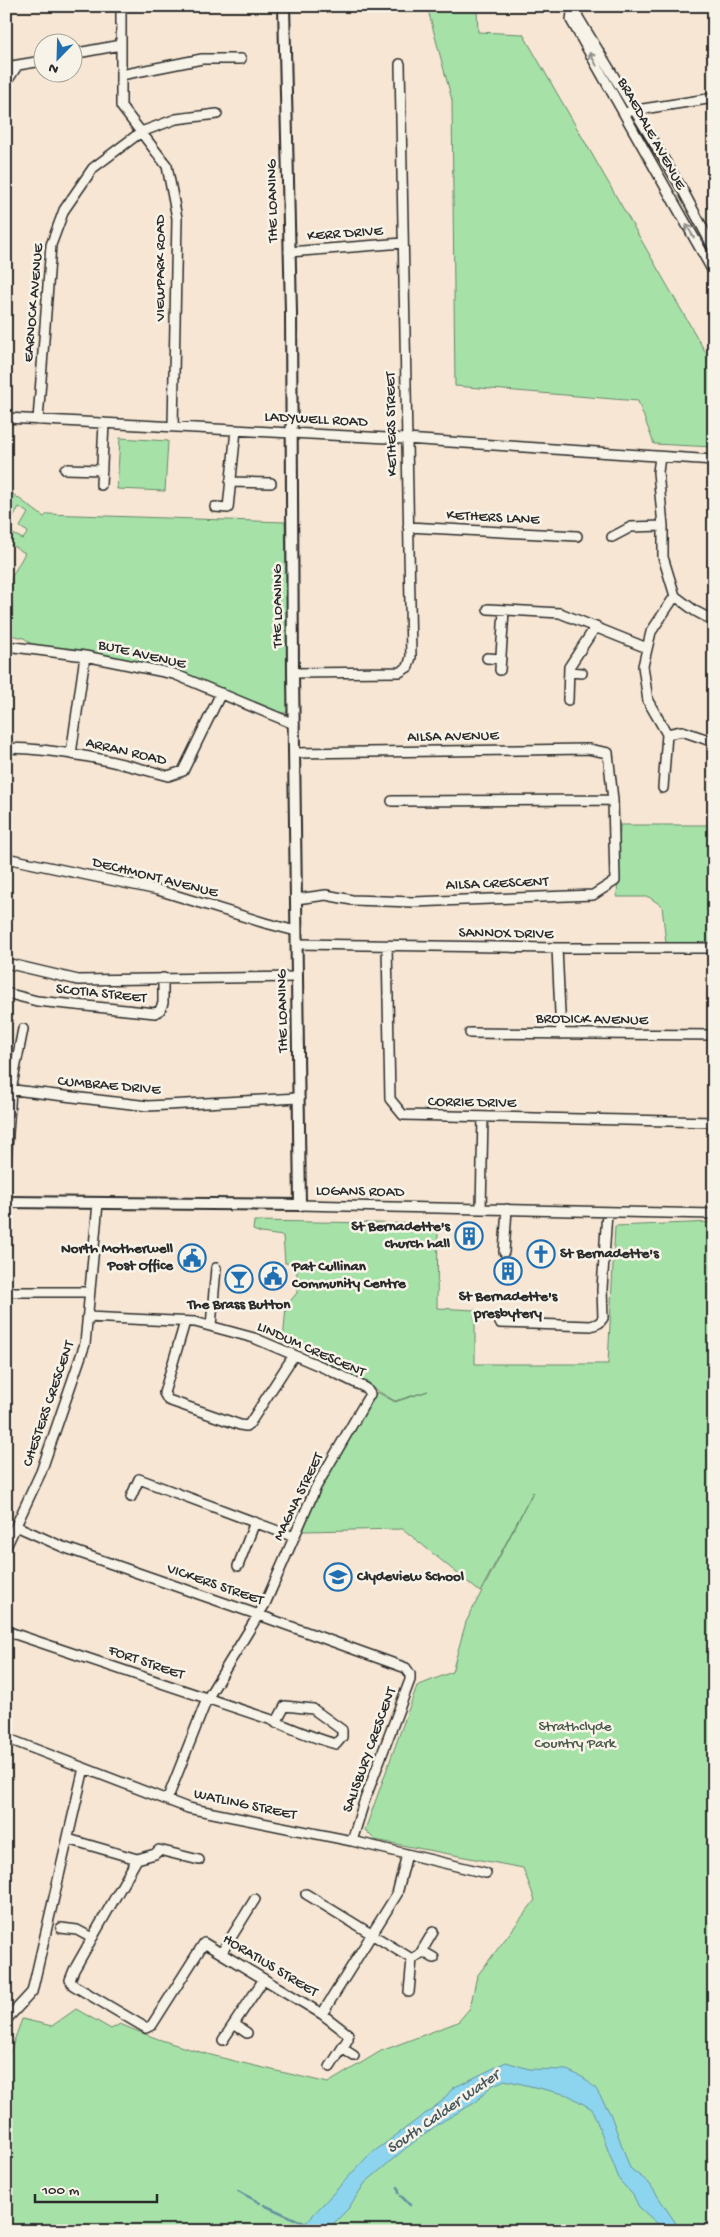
<svg xmlns="http://www.w3.org/2000/svg" width="720" height="2237" font-family="'Gochi Hand',sans-serif">
	<rect width="100%" height="100%" fill="#f6e6d3"/>
	<filter id="ink" filterUnits="userSpaceOnUse"><feTurbulence type="fractalNoise" baseFrequency=".02" numOctaves="2"/><feDisplacementMap in="SourceGraphic" scale="10" xChannelSelector="R" yChannelSelector="G"/><feConvolveMatrix kernelMatrix="1 2 1 2 8 2 1 2 1" color-interpolation-filters="sRGB"/></filter>
	<g filter="url(#ink)">
		<path fill="#a6e2a8" stroke="#68866a" d="M 477,9 L 478,32 L 523,34 L 714,367 L 714,447 L 654,444 L 638,401 L 455,386 L 452,100 L 428,10 Z
			M 120,438 L 168,441 L 165,491 L 117,489 Z
			M 6,489 L 44,517 L 47,514 L 285,522 L 289,707 L 286,713 L 281,713 L 209,684 L 157,668 L 38,649 L 24,638 L 6,634 L 11,578 L 25,553 L 6,542 L 11,533 L 23,539 L 28,532 L 20,527 L 28,513 L 19,507 L 13,517 L 6,513 Z
			M 620,825 L 714,825 L 714,943 L 666,943 L 662,906 L 649,897 L 617,897 Z
			M 254,1221 L 438,1224 L 437,1308 L 475,1310 L 475,1364 L 608,1364 L 615,1226 L 714,1222 L 714,2231 L 6,2231 L 6,2063 L 22,2019 L 52,2026 L 76,2009 L 111,2029 L 120,2024 C 186,2053 258,2066 328,2083 L 381,2051 L 458,2022 L 470,2008 L 477,1976 L 535,1900 L 523,1868 L 375,1840 L 365,1830 L 417,1686 L 452,1672 L 466,1622 L 533,1492 L 480,1592 L 403,1529 L 303,1531 L 319,1488 L 343,1444 L 377,1392 L 395,1402 L 428,1391 L 395,1401 L 303,1348 L 283,1342 L 286,1306 L 297,1293 L 297,1264 L 285,1263 L 283,1236 L 261,1233 L 253,1230 Z"/>
		<path fill="#8dd5ee" stroke="#6691a0" d="M 506,2062 L 529,2069 L 567,2070 L 584,2078 L 596,2089 L 610,2113 L 630,2168 L 649,2183 L 681,2231 L 666,2231 L 639,2207 L 633,2195 L 620,2181 L 592,2109 L 568,2095 L 505,2080 L 491,2086 L 476,2102 L 438,2124 L 406,2148 L 365,2183 L 348,2209 L 326,2231 L 298,2231 L 368,2156 L 441,2102 L 453,2088 Z
			M 20,2224 L 34,2224 L 46,2231 L 15,2231 Z"/>
		<g fill="none" stroke-linecap="round" stroke-linejoin="round">
			<path stroke="#6691a0" stroke-width="2.5" d="M 398,2187 L 399,2193
				M 238,2191 L 260,2203
				M 401,2196 L 410,2205
				M 264,2205 L 308,2225"/>
			<g stroke="#2b2b2b" stroke-width="12">
				<path id="minor" d="M 121,6 L 121,106 L 167,166 L 177,218 L 173,427
					M 573,6 L 571,20 L 714,273
					M 576,6 L 578,17 L 682,189 L 714,249
					M 72,54 L 121,45
					M 6,67 L 42,61
					M 121,75 L 202,59 L 241,59
					M 6,83 L 17,66
					M 630,111 L 714,98
					M 289,252 L 403,243
					M 6,418 L 406,439 L 714,460
					M 38,420 L 51,245 L 64,210 L 93,168 L 141,132 L 176,119 L 217,114
					M 660,457 L 658,472 L 663,526 L 663,557 L 675,596 L 695,611 L 714,621
					M 65,469 L 102,470
					M 230,482 L 271,483
					M 101,485 L 104,423
					M 215,507 L 228,508 L 236,430
					M 408,527 L 577,536
					M 612,537 L 631,527 L 663,526
					M 488,609 L 560,613 L 647,648
					M 6,646 L 85,656 L 174,674 L 294,724
					M 487,658 L 501,659
					M 500,670 L 504,611
					M 569,672 L 582,673
					M 293,673 L 400,672 L 408,667 L 411,657 L 400,64
					M 568,700 L 569,667 L 596,626
					M 667,734 L 682,731 L 714,742
					M 6,748 C 62,749 115,761 168,776 L 183,771 L 221,693
					M 294,753 L 588,749 L 608,753 L 613,800 L 615,881 L 593,895 L 414,902 L 352,900 L 326,895 L 296,899
					M 71,754 L 85,656
					M 663,788 L 667,734 L 648,701 L 643,666 L 651,632 L 675,596
					M 392,801 L 613,800
					M 6,858 L 158,890 L 265,923 L 296,931
					M 297,944 L 557,948 L 714,948
					M 387,946 L 390,1099 L 403,1115 L 714,1122
					M 557,948 L 561,1034
					M 6,963 L 78,980 L 297,977
					M 6,993 L 37,1001 L 155,1013 L 160,1010 L 163,1003 L 163,978
					M 470,1033 L 714,1035
					M 6,1089 L 148,1106 L 299,1098
					M 6,1162 L 11,1090 L 23,1029
					M 300,1205 L 714,1214
					M 481,1209 L 483,1117
					M 504,1252 L 507,1209
					M 6,1292 L 90,1292
					M 87,1317 L 195,1322 L 254,1338 L 327,1369 L 366,1388 L 370,1394 L 316,1487 L 265,1604 L 207,1699 L 167,1800
					M 185,1322 L 164,1393 L 168,1400 L 240,1425 L 246,1426 L 250,1423 L 294,1355
					M 500,1323 L 591,1326 L 599,1323 L 603,1318 L 602,1289 L 607,1212
					M 211,1326 L 216,1268
					M 131,1497 L 139,1479 L 294,1537
					M 16,1526 L 63,1547 L 259,1615 L 406,1668 L 410,1674 L 410,1680 L 364,1802 L 352,1841
					M 6,1547 L 41,1472 L 85,1344 L 98,1203
					M 238,1566 L 255,1522
					M 6,1631 L 269,1719 C 291,1728 313,1738 336,1744 L 342,1737 L 342,1730 L 313,1709 L 285,1706 L 276,1723
					M 6,1738 L 188,1808 L 352,1841 L 486,1873
					M 68,1839 L 137,1859
					M 199,1860 L 159,1850 L 155,1854 L 137,1859 L 74,1970 L 70,1980 L 73,1985 L 146,2028 L 152,2025 L 204,1943 L 322,2014 L 397,1894 L 407,1854
					M 306,1894 L 412,1959 L 409,1992
					M 61,1928 L 77,1930 L 92,1938
					M 422,1951 L 434,1958
					M 222,1952 L 255,1899
					M 412,1959 L 420,1954 L 433,1932
					M 322,2014 L 348,2034 L 348,2039 L 330,2067
					M 8,2018 L 32,1992 L 84,1768
					M 234,2024 L 247,2033
					M 223,2040 L 264,1979
					M 342,2048 L 354,2056"/>
			</g>
			<g stroke="#2b2b2b" stroke-width="14">
				<path id="tertiary" d="M 6,1202 L 300,1205 L 293,673 L 291,312 L 284,6"/>
			</g>
			<use href="#minor" stroke="#f7f3e8" stroke-width="9"/>
			<use href="#tertiary" stroke="#f7f3e8" stroke-width="10"/>
		</g>
		<defs><path id="oneway-shaft" d="M-6 0H5M1.5-3L5.5 0L1.5 3" fill="none" stroke-width="1.6" stroke-linecap="round" stroke-linejoin="round" transform="scale(1.25)"/></defs>
		<g stroke="#918f8a">
			<use href="#oneway-shaft" transform="translate(593 59) rotate(-119)"/>
			<use href="#oneway-shaft" transform="translate(690 231) rotate(-120)"/>
		</g>
	</g>
	<defs>
		<g id="building-ring" transform="scale(1.4375)"><circle r="9.5" fill="#f7f3e8" stroke="#1f6fb2" stroke-width="1.5"/><path d="M-4-6H4V6H1V3H-1V6H-4ZM-2.5-4.3h1.7v1.8h-1.7ZM.8-4.3h1.7v1.8H.8ZM-2.5-1h1.7V.8h-1.7ZM.8-1h1.7V.8H.8Z" fill="#1f6fb2"/></g>
		<g id="church-ring" transform="scale(1.4375)"><circle r="9.5" fill="#f7f3e8" stroke="#1f6fb2" stroke-width="1.5"/><path d="M-1.2-6h2.4v3.5h3.3v2.4h-3.3V6h-2.4V-.1h-3.3v-2.4h3.3Z" fill="#1f6fb2"/></g>
		<g id="civic-ring" transform="scale(1.4375)"><circle r="9.5" fill="#f7f3e8" stroke="#1f6fb2" stroke-width="1.5"/><path d="M-.6-6.5H3V-4.5H.6V-3L4-1V1h2V6H-6V1h2V-1L-.6-3ZM-1.2 2.5V6h2.4V2.5Z" fill="#1f6fb2"/></g>
		<g id="bar-ring" transform="scale(1.4375)"><circle r="9.5" fill="#f7f3e8" stroke="#1f6fb2" stroke-width="1.5"/><path d="M-6-5H6L.8 .8V4.5H3.5V6h-7V4.5H-.8V.8Z" fill="#1f6fb2"/></g>
		<g id="school-ring" transform="scale(1.4375)"><circle r="9.5" fill="#f7f3e8" stroke="#1f6fb2" stroke-width="1.5"/><path d="M0-5L7-2L0 1L-7-2ZM-4 1L0 2.5L4 1V4Q0 6-4 4Z" fill="#1f6fb2"/></g>
	</defs>
	<g fill-rule="evenodd">
		<use href="#building-ring" x="469" y="1236"/>
		<use href="#church-ring" x="541" y="1254"/>
		<use href="#civic-ring" x="192" y="1258"/>
		<use href="#building-ring" x="508" y="1271"/>
		<use href="#civic-ring" x="273" y="1276"/>
		<use href="#bar-ring" x="239" y="1279"/>
		<use href="#school-ring" x="338" y="1577"/>
	</g>
	<g text-anchor="middle" dominant-baseline="central" stroke-width="5" stroke-linejoin="round" paint-order="stroke">
		<g font-size="15" fill="#2b2b2b" stroke="#f7f3e8">
			<text transform="translate(651 134) rotate(61)">BRAEDALE AVENUE</text>
			<text transform="translate(273 201) rotate(-91)">THE LOANING</text>
			<text transform="translate(345 234) rotate(-4)">KERR DRIVE</text>
			<text transform="translate(161 268) rotate(-90)">VIEWPARK ROAD</text>
			<text transform="translate(34 303) rotate(-85)">EARNOCK AVENUE</text>
			<text transform="translate(316 420) rotate(3)">LADYWELL ROAD</text>
			<text transform="translate(392 424) rotate(-91)">KETHERS STREET</text>
			<text transform="translate(493 518) rotate(3)">KETHERS LANE</text>
			<text transform="translate(278 606) rotate(-90)">THE LOANING</text>
			<text transform="translate(142 655) rotate(13)">BUTE AVENUE</text>
			<text transform="translate(453 737) rotate(-1)">AILSA AVENUE</text>
			<text transform="translate(126 752) rotate(13)">ARRAN ROAD</text>
			<text transform="translate(155 878) rotate(14)">DECHMONT AVENUE</text>
			<text transform="translate(497 884) rotate(-2)">AILSA CRESCENT</text>
			<text transform="translate(506 934) rotate(1)">SANNOX DRIVE</text>
			<text transform="translate(101 994) rotate(6)">SCOTIA STREET</text>
			<text transform="translate(283 1011) rotate(-91)">THE LOANING</text>
			<text transform="translate(592 1020) rotate(1)">BRODICK AVENUE</text>
			<text transform="translate(109 1086) rotate(5)">CUMBRAE DRIVE</text>
			<text transform="translate(472 1103) rotate(1)">CORRIE DRIVE</text>
			<text transform="translate(360 1192) rotate(1)">LOGANS ROAD</text>
			<text transform="translate(311 1350) rotate(24)">LINDUM CRESCENT</text>
			<text transform="translate(49 1404) rotate(-71)">CHESTERS CRESCENT</text>
			<text transform="translate(299 1497) rotate(-64)">MAGNA STREET</text>
			<text transform="translate(215 1585) rotate(19)">VICKERS STREET</text>
			<text transform="translate(146 1663) rotate(19)">FORT STREET</text>
			<text transform="translate(370 1750) rotate(-70)">SALISBURY CRESCENT</text>
			<text transform="translate(245 1805) rotate(12)">WATLING STREET</text>
			<text transform="translate(270 1966) rotate(31)">HORATIUS STREET</text>
		</g>
		<g font-size="15" font-weight="bold" fill="#2b2b2b" stroke="#f7f3e8" text-anchor="start">
			<text x="450" y="1227" text-anchor="end">St Bernadette's<tspan x="450" dy="17">church hall</tspan></text>
			<text x="173" y="1249" text-anchor="end">North Motherwell<tspan x="173" dy="17">Post Office</tspan></text>
			<text x="560" y="1254">St Bernadette's</text>
			<text x="292" y="1267">Pat Cullinan<tspan x="292" dy="17">Community Centre</tspan></text>
			<text x="508" y="1297" text-anchor="middle">St Bernadette's<tspan x="508" dy="17">presbytery</tspan></text>
			<text x="239" y="1305" text-anchor="middle">The Brass Button</text>
			<text x="357" y="1577">Clydeview School</text>
		</g>
		<g font-size="15" fill="#4a594a" stroke="#f7f3e8">
			<text x="575" y="1727">Strathclyde<tspan x="575" dy="17">Country Park</tspan></text>
		</g>
		<g font-size="16" font-style="italic" fill="#44565c" stroke="#f7f3e8">
			<text transform="translate(444 2113) rotate(-35)">South Calder Water</text>
		</g>
	</g>
	<rect width="720" height="2237" fill="none" stroke="#f7f3e8" stroke-width="25"/>
	<rect x="12" y="12" width="695" height="2212" fill="none" stroke="#2b2b2b" stroke-width="2" filter="url(#ink)"/>
	<g transform="translate(58 58) rotate(203)"><circle r="24" fill="#f7f3e8" stroke="#a5a39c"/>
	<path d="M0-4L9 19L0 12L-9 19Z" fill="#1f6fb2"/>
	<text y="-8" font-size="14" font-weight="bold" text-anchor="middle" fill="#2b2b2b">N</text>
	</g>
	<path d="M35 2194v8h122v-8" fill="none" stroke="#2b2b2b" stroke-width="2.5"/>
	<text x="42" y="2194" font-size="15" fill="#2b2b2b" stroke="#f7f3e8" stroke-width="4" paint-order="stroke">100 m</text>
</svg>
